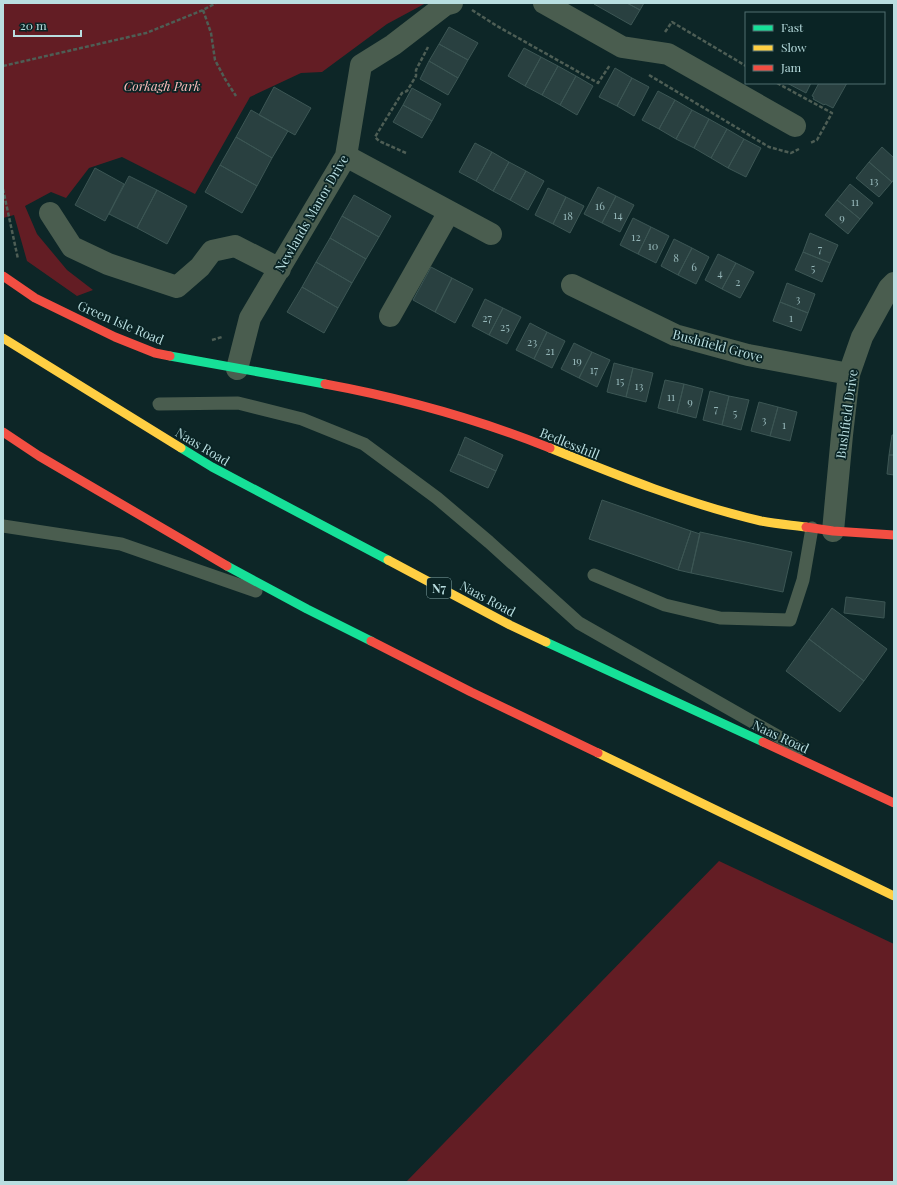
<svg xmlns="http://www.w3.org/2000/svg" width="897" height="1185" font-family="'Playfair Display',serif">
	<rect width="100%" height="100%" fill="#0d2627"/>
	<path fill="#631d24" d="M 3,3 L 426,3 L 387,24 L 322,72 L 301,73 L 250,97 L 195,194 L 122,157 L 89,168 L 66,198 L 51,192 L 25,206 L 37,234 L 67,270 L 93,290 L 77,296 L 27,261 L 14,215 L 3,218 Z
		M 719,861 L 894,944 L 894,1182 L 406,1182 Z"/>
	<path fill="#294040" stroke="#3c5654" d="M 595,3 L 627,3 L 640,10 L 631,25 L 594,4 Z
		M 627,3 L 644,3 L 640,10 Z
		M 449,27 L 478,43 L 468,60 L 439,44 Z
		M 439,44 L 468,60 L 458,78 L 429,61 Z
		M 524,48 L 541,57 L 525,86 L 508,76 Z
		M 541,57 L 558,66 L 542,95 L 525,86 Z
		M 429,61 L 458,78 L 448,95 L 420,79 Z
		M 558,66 L 576,76 L 560,105 L 542,95 Z
		M 615,68 L 632,78 L 617,106 L 599,97 Z
		M 576,76 L 593,86 L 577,115 L 560,105 Z
		M 632,78 L 649,87 L 634,116 L 617,106 Z
		M 787,83 L 811,83 L 806,93 Z
		M 819,83 L 847,83 L 833,108 L 825,104 L 824,105 L 813,99 L 814,97 L 812,96 Z
		M 274,87 L 311,108 L 295,135 L 259,115 Z
		M 412,88 L 441,104 L 432,121 L 403,105 Z
		M 658,91 L 675,100 L 659,129 L 642,120 Z
		M 675,100 L 692,110 L 676,139 L 659,129 Z
		M 403,105 L 432,121 L 422,138 L 393,122 Z
		M 251,110 L 288,131 L 272,158 L 236,137 Z
		M 692,110 L 709,119 L 694,148 L 676,139 Z
		M 709,119 L 727,129 L 711,158 L 694,148 Z
		M 727,129 L 744,139 L 728,168 L 711,158 Z
		M 236,137 L 272,158 L 257,186 L 220,165 Z
		M 744,139 L 761,148 L 746,177 L 728,168 Z
		M 475,143 L 492,152 L 476,181 L 459,172 Z
		M 882,147 L 894,158 L 894,179 L 892,182 L 869,162 Z
		M 492,152 L 509,162 L 493,191 L 476,181 Z
		M 509,162 L 526,171 L 510,200 L 493,191 Z
		M 869,162 L 892,182 L 879,197 L 856,178 Z
		M 220,165 L 257,186 L 242,213 L 205,192 Z
		M 95,168 L 124,184 L 105,221 L 75,205 Z
		M 526,171 L 544,181 L 528,210 L 510,200 Z
		M 129,176 L 157,190 L 137,228 L 109,214 Z
		M 850,184 L 873,203 L 860,219 L 837,200 Z
		M 598,187 L 616,196 L 602,223 L 584,214 Z
		M 548,188 L 566,197 L 553,224 L 535,215 Z
		M 157,190 L 187,206 L 167,244 L 137,228 Z
		M 354,195 L 391,216 L 379,237 L 342,216 Z
		M 616,196 L 634,205 L 620,232 L 602,223 Z
		M 566,197 L 584,206 L 570,233 L 553,224 Z
		M 837,200 L 860,219 L 848,234 L 825,215 Z
		M 342,216 L 379,237 L 366,259 L 330,238 Z
		M 633,218 L 651,227 L 638,254 L 620,245 Z
		M 651,227 L 669,236 L 656,263 L 638,254 Z
		M 810,233 L 838,245 L 830,263 L 803,252 Z
		M 330,238 L 366,259 L 352,283 L 316,262 Z
		M 674,239 L 692,248 L 678,275 L 661,266 Z
		M 692,248 L 709,257 L 696,284 L 678,275 Z
		M 803,252 L 830,263 L 822,282 L 795,270 Z
		M 718,254 L 736,263 L 722,289 L 705,280 Z
		M 316,262 L 352,283 L 338,308 L 302,287 Z
		M 736,263 L 754,272 L 740,298 L 722,289 Z
		M 431,267 L 452,278 L 435,312 L 413,300 Z
		M 452,278 L 473,289 L 455,323 L 435,312 Z
		M 787,283 L 815,294 L 808,313 L 780,302 Z
		M 302,287 L 338,308 L 324,333 L 287,312 Z
		M 485,299 L 503,308 L 489,335 L 472,326 Z
		M 780,302 L 808,313 L 801,331 L 773,321 Z
		M 503,308 L 521,317 L 507,344 L 489,335 Z
		M 530,323 L 547,332 L 534,359 L 516,350 Z
		M 547,332 L 565,341 L 552,368 L 534,359 Z
		M 574,343 L 592,352 L 579,378 L 561,369 Z
		M 592,352 L 610,360 L 597,387 L 579,378 Z
		M 614,363 L 633,368 L 626,397 L 607,392 Z
		M 633,368 L 653,373 L 646,402 L 626,397 Z
		M 665,380 L 684,384 L 677,413 L 658,408 Z
		M 684,384 L 703,389 L 696,418 L 677,413 Z
		M 710,391 L 729,396 L 722,425 L 703,420 Z
		M 729,396 L 749,400 L 741,430 L 722,425 Z
		M 759,402 L 778,407 L 770,436 L 751,431 Z
		M 778,407 L 797,412 L 790,441 L 770,436 Z
		M 892,435 L 894,435 L 894,455 L 889,455 Z
		M 465,437 L 503,455 L 496,471 L 458,454 Z
		M 458,454 L 496,471 L 488,488 L 450,471 Z
		M 889,455 L 894,455 L 894,475 L 887,474 Z
		M 602,500 L 691,531 L 678,570 L 589,539 Z
		M 691,531 L 700,534 L 691,573 L 678,570 Z
		M 700,532 L 792,552 L 783,592 L 691,573 Z
		M 846,597 L 885,602 L 884,618 L 844,613 Z
		M 832,608 L 887,649 L 864,681 L 809,639 Z
		M 809,639 L 864,681 L 840,712 L 786,671 Z"/>
	<g fill="none" stroke-linecap="round" stroke-linejoin="round">
		<path stroke="#4e5e55" stroke-width="2.5" stroke-dasharray="4 2" stroke-linecap="butt" d="M 203,10 L 211,33 L 215,60 L 225,79 L 236,96
			M 472,10 L 497,26 L 598,83 L 610,65
			M 665,32 L 672,22 L 746,66
			M 3,66 L 146,33 L 203,10 L 216,3
			M 649,75 L 769,147 L 791,153 L 799,149
			M 777,83 L 832,113 L 817,140 L 810,143
			M 406,153 L 379,141 L 375,137 L 402,93 L 407,91 L 416,76 L 416,70 L 428,47
			M 3,189 L 18,259
			M 212,340 L 222,337"/>
		<path stroke="#4a5d4f" stroke-width="13" d="M 159,404 L 238,403 L 302,419 L 364,444 L 437,498 L 489,542 L 579,623 L 800,749
			M 3,526 L 121,544 L 256,591
			M 594,575 L 665,605 L 720,618 L 790,620 L 803,580 L 812,528"/>
		<path stroke="#4a5d4f" stroke-width="22" d="M 544,3 L 622,47 L 668,54 L 795,126
			M 346,156 L 491,234
			M 50,213 L 72,247 L 108,264 L 177,287 L 200,267 L 212,251 L 235,246 L 280,269
			M 572,285 L 675,335 L 748,355 L 849,374
			M 390,316 L 449,212
			M 237,369 L 250,318 L 346,156 L 361,65 L 393,45 L 445,5 L 452,3
			M 833,531 L 842,435 L 849,374 L 862,337 L 889,288 L 894,283"/>
		<path stroke="#16e098" stroke-width="9" d="M 170,356 L 325,384
			M 181,448 L 212,467 L 388,560
			M 227,566 L 307,609 L 371,641
			M 546,642 L 763,742"/>
		<path stroke="#ffcf43" stroke-width="9" d="M 3,338 L 181,448
			M 550,448 C 619,476 688,504 761,521 C 776,524 791,525 806,527
			M 388,560 L 510,625 L 546,642
			M 598,753 L 894,896"/>
		<path stroke="#f24e42" stroke-width="9" d="M 3,276 L 35,298 L 115,337 L 155,353 L 170,356
			M 325,384 C 402,398 477,419 550,448
			M 3,432 L 39,456 L 227,566
			M 806,527 L 833,531 L 894,535
			M 371,641 L 471,692 L 598,753
			M 763,742 L 894,803"/>
	</g>
	<g text-anchor="middle" dominant-baseline="central" stroke-width="3.5" stroke-linejoin="round" paint-order="stroke">
		<g font-size="11" fill="#95b6b8">
			<text x="874" y="180">13</text>
			<text x="855" y="201">11</text>
			<text x="600" y="205">16</text>
			<text x="618" y="214">14</text>
			<text x="568" y="215">18</text>
			<text x="842" y="217">9</text>
			<text x="636" y="236">12</text>
			<text x="653" y="245">10</text>
			<text x="820" y="248">7</text>
			<text x="676" y="257">8</text>
			<text x="694" y="266">6</text>
			<text x="813" y="267">5</text>
			<text x="720" y="272">4</text>
			<text x="738" y="281">2</text>
			<text x="798" y="298">3</text>
			<text x="487" y="317">27</text>
			<text x="791" y="317">1</text>
			<text x="505" y="326">25</text>
			<text x="532" y="341">23</text>
			<text x="550" y="350">21</text>
			<text x="577" y="360">19</text>
			<text x="594" y="369">17</text>
			<text x="620" y="380">15</text>
			<text x="639" y="385">13</text>
			<text x="671" y="396">11</text>
			<text x="690" y="401">9</text>
			<text x="716" y="408">7</text>
			<text x="735" y="412">5</text>
			<text x="764" y="419">3</text>
			<text x="784" y="424">1</text>
		</g>
		<rect fill="#0a2425" stroke="#84a6a8" stroke-width="1" x="427" y="578" width="24" height="20" rx="3"/>
		<g font-size="12" font-weight="bold" fill="#b9dee0">
			<text x="439" y="588">N7</text>
		</g>
		<g font-size="13" font-style="italic" fill="#fcbcbb" stroke="#0a2425">
			<text x="162" y="85">Corkagh Park</text>
		</g>
		<g font-size="13" fill="#b9dee0" stroke="#0a2425">
			<text transform="translate(311 213) rotate(-60)">Newlands Manor Drive</text>
			<text transform="translate(121 322) rotate(23)">Green Isle Road</text>
			<text transform="translate(718 345) rotate(15)">Bushfield Grove</text>
			<text transform="translate(846 414) rotate(-82)">Bushfield Drive</text>
			<text transform="translate(570 443) rotate(22)">Bedlesshill</text>
			<text transform="translate(203 446) rotate(31)">Naas Road</text>
			<text transform="translate(488 598) rotate(28)">Naas Road</text>
			<text transform="translate(781 736) rotate(25)">Naas Road</text>
		</g>
	</g>
	<rect width="897" height="1185" fill="none" stroke="#b9dee0" stroke-width="8"/>
	<rect x="745" y="12" width="140" height="72" fill="#0a2425" stroke="#506e70"/>
	<rect x="753" y="25" width="20" height="6" fill="#16e098" stroke="#506e70"/>
	<text x="781" y="32" font-size="12" fill="#b9dee0">Fast</text>
	<rect x="753" y="45" width="20" height="6" fill="#ffcf43" stroke="#506e70"/>
	<text x="781" y="52" font-size="12" fill="#b9dee0">Slow</text>
	<rect x="753" y="65" width="20" height="6" fill="#f24e42" stroke="#506e70"/>
	<text x="781" y="72" font-size="12" fill="#b9dee0">Jam</text>
	<path d="M14 30v6h67v-6" fill="none" stroke="#b9dee0" stroke-width="2"/>
	<text x="20" y="30" font-size="12" fill="#b9dee0" stroke="#0a2425" stroke-width="3" paint-order="stroke">20 m</text>
</svg>
